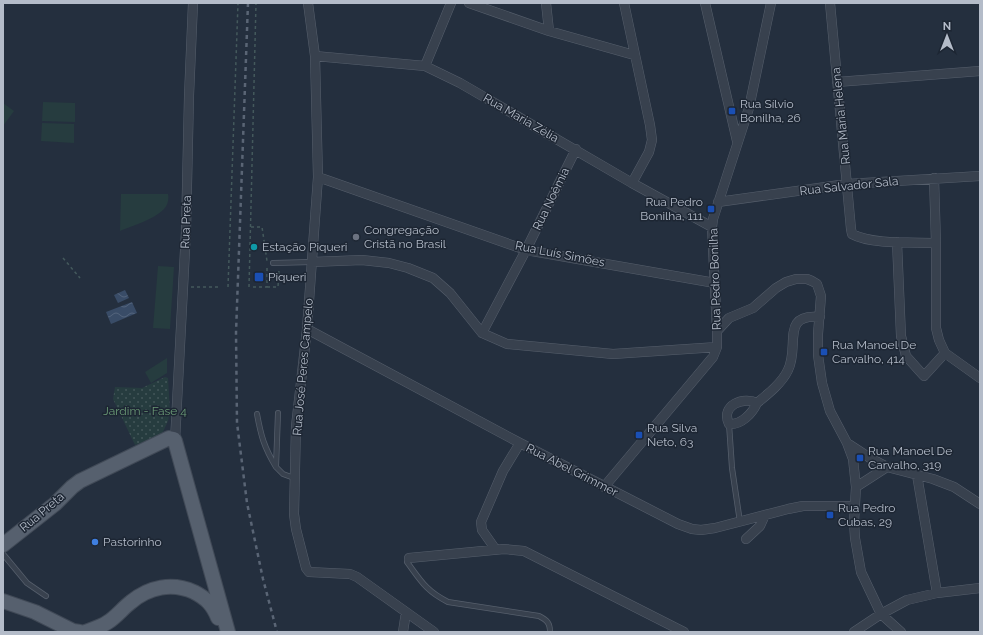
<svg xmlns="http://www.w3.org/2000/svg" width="983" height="635" font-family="Raleway,sans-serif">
	<defs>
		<pattern id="grass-dots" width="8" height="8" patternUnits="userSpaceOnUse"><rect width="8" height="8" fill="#263c3f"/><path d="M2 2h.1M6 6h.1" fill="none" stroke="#435659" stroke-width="1.8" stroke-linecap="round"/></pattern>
		<pattern id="water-waves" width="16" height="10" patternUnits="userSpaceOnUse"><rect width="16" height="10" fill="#394c67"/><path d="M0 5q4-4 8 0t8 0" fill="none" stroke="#53647b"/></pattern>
	</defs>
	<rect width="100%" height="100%" fill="#242f3e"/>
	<path fill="url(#grass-dots)" d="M 165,377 L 168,378 L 170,411 L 168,421 L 161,436 L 135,445 L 113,399 L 115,387 L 142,388 Z"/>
	<path fill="#263c3f" d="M 43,102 L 75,103 L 75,122 L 42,121 Z
		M 3,103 L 14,111 L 3,126 Z
		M 42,123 L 74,124 L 74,143 L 41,141 Z
		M 121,194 L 168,194 C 169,199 168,205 164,209 C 155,219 132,226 120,231 Z
		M 158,266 L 174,267 L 170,329 L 153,328 Z
		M 167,358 L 167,373 L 151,383 L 145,372 Z"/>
	<path fill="url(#water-waves)" d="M 125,290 L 129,298 L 118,303 L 114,295 Z
		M 132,302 L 137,313 L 111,324 L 106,312 Z"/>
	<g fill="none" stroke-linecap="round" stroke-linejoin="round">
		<g stroke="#565f6c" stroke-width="6">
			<path id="lane" d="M 273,263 L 312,262
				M 278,413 L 276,467 L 283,474 L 294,478
				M 257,414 C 261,436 264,447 276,467
				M 729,424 L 732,468 L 740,522
				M 3,554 L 27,583 L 46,596
				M 409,558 L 407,562 C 421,581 426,591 448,602 L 539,616 C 547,620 550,623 550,632"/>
		</g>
		<g stroke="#565f6c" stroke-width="10">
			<path id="street" d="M 308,3 L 315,56 L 318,177 L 307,329 L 296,426 L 294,514 L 296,529 L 306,568 L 309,572 L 350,574 L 357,577 L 434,632
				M 469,3 L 549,31 L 634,55
				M 546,3 L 549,31
				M 624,3 L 650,125 L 652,140 L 649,152 L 632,183
				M 705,3 L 737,141
				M 830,3 L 851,229 L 852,234 C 872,245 914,242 936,243
				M 315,56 L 425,66 L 460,83 L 632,183 L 712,227
				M 425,66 L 451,3
				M 837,82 L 980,71
				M 318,177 L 526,250 L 715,283
				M 934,178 L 936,243 L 936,328 L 939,340 L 945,353 L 980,378
				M 718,202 L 847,184 L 980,176
				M 897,242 L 901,336 L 906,356 L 924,376 L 945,353
				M 312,262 L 362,260 L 389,263 L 408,268 L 433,278 L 450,293 L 482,333 L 507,344 L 613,354 L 717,347
				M 307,329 L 520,443 L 639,504 L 678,524 L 692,529 L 701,530 L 715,528 L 788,509 L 803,506 L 855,506
				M 717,331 L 729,318 L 753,308 L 776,288 L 786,282 L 796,279 L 807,279 L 812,281 L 817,284 L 821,296 L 818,334 L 818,355 L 822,383 L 830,411 L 847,443 L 853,459 L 856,487 L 854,522 L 855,538 L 861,572 L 881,614 L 901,632
				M 482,333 L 526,250 L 576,149
				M 757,403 C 744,396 720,405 729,424 C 741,425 752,414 757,403 C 768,394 782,383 788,370 C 800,346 780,313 820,317
				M 175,441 L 186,231 L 189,96 L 193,3
				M 847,443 L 870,458 L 887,467 L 933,479 L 954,487 L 980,504
				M 917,475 L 937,593
				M 604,487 L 713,357 L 717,347 L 717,331 L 712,227 L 713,219 L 749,108 L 771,3
				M 856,487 L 887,467
				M 746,539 L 760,526 L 765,515
				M 496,550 L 482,530 L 481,522 L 503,471 L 520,443
				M 409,558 L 504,549 L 524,551 L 684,632
				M 403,632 L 406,612
				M 854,632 L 881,614 L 907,600 L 937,593 L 980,588"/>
		</g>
		<g stroke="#414a57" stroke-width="16">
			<path id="primary" d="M 3,545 L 55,504 L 72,487 L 80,481 L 169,438 L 174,439 L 175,441 L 228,632
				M 3,601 L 35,612 L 73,631 L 80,632
				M 85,632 C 93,629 101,627 108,622 C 116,617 123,608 131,602 C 149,587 172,582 194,592 C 206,598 213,605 218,618"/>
		</g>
		<path stroke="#44595c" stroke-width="1.5" stroke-dasharray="3 3" stroke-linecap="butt" d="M 251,227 L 262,227 L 267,261
			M 63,258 L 80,278
			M 191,287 L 218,287
			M 228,287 L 238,3
			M 249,287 L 256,3
			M 253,287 L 267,287 L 267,267
			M 267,287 L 278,287 L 279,269"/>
		<use href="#lane" stroke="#38414e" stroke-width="4.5"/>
		<use href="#street" stroke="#38414e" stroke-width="9"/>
		<use href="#primary" stroke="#56606e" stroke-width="14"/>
		<path stroke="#5a6575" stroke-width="2.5" stroke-dasharray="4 4" stroke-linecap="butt" d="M 248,3 L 236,333 L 237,423 L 247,503 L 263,579 L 277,632"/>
	</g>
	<g fill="#1a4fb4" stroke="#1d2633" stroke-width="1.5">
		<rect x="728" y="107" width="8" height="8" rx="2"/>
		<rect x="707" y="205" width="8" height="8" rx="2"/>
		<rect x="254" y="272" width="10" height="10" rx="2"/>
		<rect x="820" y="348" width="8" height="8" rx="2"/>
		<rect x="635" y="431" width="8" height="8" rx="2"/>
		<rect x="856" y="454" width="8" height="8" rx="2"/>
		<rect x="826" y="511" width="8" height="8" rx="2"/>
	</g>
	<circle fill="#6b7280" stroke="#1d2633" stroke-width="1.5" cx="356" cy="237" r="4"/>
	<circle fill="#0f9aa8" stroke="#1d2633" stroke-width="1.5" cx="254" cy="247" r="4"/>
	<circle fill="#3f7fe0" stroke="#1d2633" stroke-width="1.5" cx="95" cy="542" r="4"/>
	<g text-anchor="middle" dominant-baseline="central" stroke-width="3" stroke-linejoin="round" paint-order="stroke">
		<g font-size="12" fill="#b4bcc9" stroke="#1d2633" text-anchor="start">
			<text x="740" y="104">Rua Sílvio<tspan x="740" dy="14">Bonilha, 26</tspan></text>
			<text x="703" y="202" text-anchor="end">Rua Pedro<tspan x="703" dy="14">Bonilha, 111</tspan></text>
			<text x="364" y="230">Congregação<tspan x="364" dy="14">Cristã no Brasil</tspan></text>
			<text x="262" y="247">Estação Piqueri</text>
			<text x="268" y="277">Piqueri</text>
			<text x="832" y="345">Rua Manoel De<tspan x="832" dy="14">Carvalho, 414</tspan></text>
			<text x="647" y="428">Rua Silva<tspan x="647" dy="14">Neto, 63</tspan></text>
			<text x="868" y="451">Rua Manoel De<tspan x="868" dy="14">Carvalho, 319</tspan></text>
			<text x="838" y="508">Rua Pedro<tspan x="838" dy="14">Cubas, 29</tspan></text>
			<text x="103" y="542">Pastorinho</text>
		</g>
		<g font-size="12" fill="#b4bcc9" stroke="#1d2633">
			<text transform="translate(841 116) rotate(-96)">Rua Maria Helena</text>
			<text transform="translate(521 118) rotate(30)">Rua Maria Zélia</text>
			<text transform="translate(849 186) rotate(-6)">Rua Salvador Sala</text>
			<text transform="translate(551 199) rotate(-64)">Rua Noêmia</text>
			<text transform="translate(186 222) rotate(-88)">Rua Preta</text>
			<text transform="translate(560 254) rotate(11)">Rua Luís Simões</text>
			<text transform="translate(715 279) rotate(-92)">Rua Pedro Bonilha</text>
			<text transform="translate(303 367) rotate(-85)">Rua José Peres Campelo</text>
			<text transform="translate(572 470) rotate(27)">Rua Abel Grimmer</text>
			<text transform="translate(42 512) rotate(-40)">Rua Preta</text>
		</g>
		<g font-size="12" fill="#6b9a76" stroke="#1d2633">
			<text x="145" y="411">Jardim - Fase 4</text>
		</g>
	</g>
	<rect width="983" height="635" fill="none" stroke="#b4bcc9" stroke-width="8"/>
	<g transform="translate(947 36)" stroke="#1d2633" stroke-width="3" paint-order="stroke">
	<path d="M0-3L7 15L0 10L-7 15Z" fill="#b4bcc9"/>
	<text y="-6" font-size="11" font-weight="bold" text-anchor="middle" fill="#b4bcc9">N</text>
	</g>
</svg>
